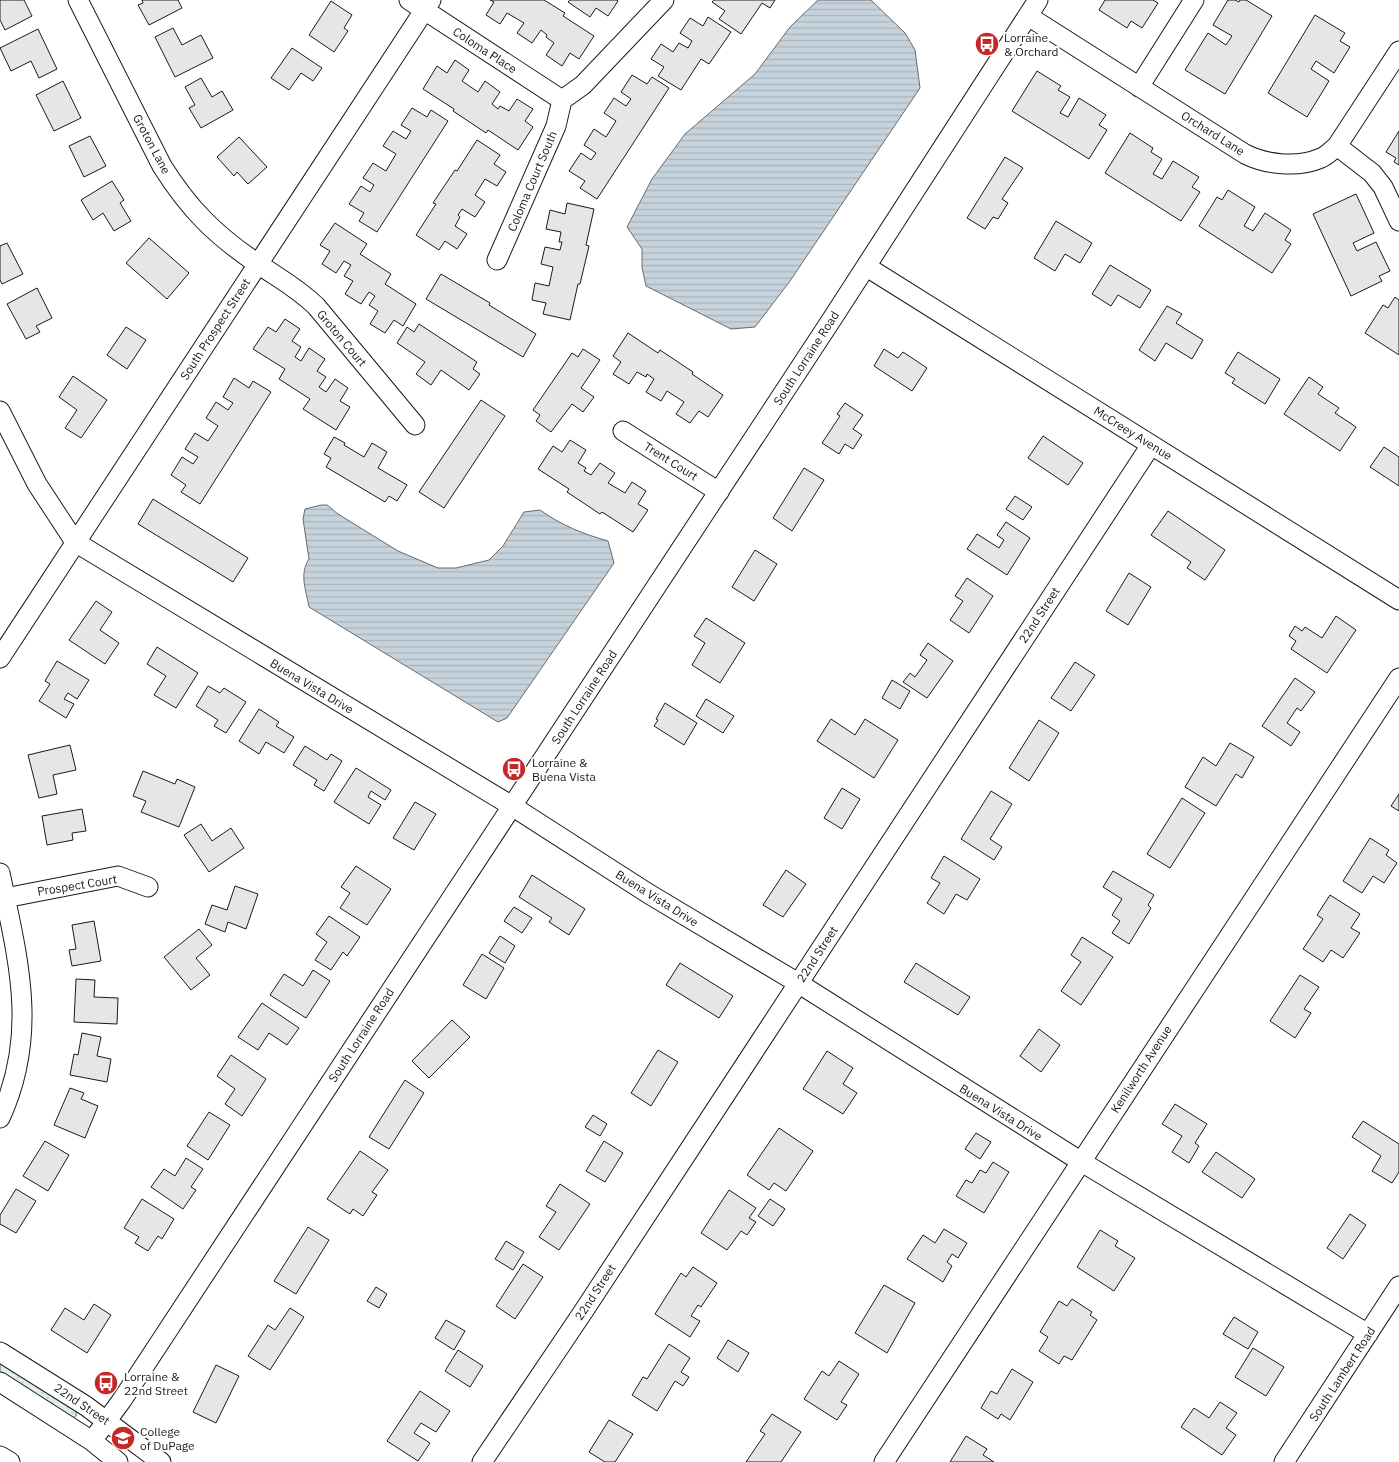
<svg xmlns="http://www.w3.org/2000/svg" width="1399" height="1462" font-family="'IBM Plex Sans',sans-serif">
	<defs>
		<pattern id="grass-dots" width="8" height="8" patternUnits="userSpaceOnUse" patternTransform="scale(1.25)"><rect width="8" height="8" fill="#e0efe3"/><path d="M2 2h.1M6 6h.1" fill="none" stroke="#c0ccc2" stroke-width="1.8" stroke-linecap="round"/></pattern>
		<pattern id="water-rules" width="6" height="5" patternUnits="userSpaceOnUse" patternTransform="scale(1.25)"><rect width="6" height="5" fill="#c6d2dc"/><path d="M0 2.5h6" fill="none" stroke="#aab4bc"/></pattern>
	</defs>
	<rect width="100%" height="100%" fill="#fff"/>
	<path fill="url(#grass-dots)" stroke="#6a6a6a" d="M 0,1361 L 76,1411 L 76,1416 L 73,1418 L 0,1372 Z"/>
	<path fill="url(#water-rules)" stroke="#6a6a6a" d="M 818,0 L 871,0 L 905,33 L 915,50 L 920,88 L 790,281 L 755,327 L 731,329 L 646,286 L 642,267 L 642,249 L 627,227 L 652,179 L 685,134 L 755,74 L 790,27 Z
		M 321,505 L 327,505 L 338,514 L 398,551 L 438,568 L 456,568 L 489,560 L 503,546 L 524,512 L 540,510 C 561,525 583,534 608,541 L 614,563 L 507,718 L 498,722 L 309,607 C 306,590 299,574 309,559 L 303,519 L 305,509 Z"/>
	<path fill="#e6e6e6" stroke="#1a1a1a" d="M 0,0 L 24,0 L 32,16 L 5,30 L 0,20 Z
		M 142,0 L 178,0 L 182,8 L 149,25 L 138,5 L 143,3 Z
		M 490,0 L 544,0 L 565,13 L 563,16 L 594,36 L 579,59 L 570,53 L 562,66 L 546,55 L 554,43 L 546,37 L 547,35 L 541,30 L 532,43 L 517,33 L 524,23 L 507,13 L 500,24 L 486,15 L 494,2 Z
		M 570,0 L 617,0 L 618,1 L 608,16 L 596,8 L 590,17 L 568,2 Z
		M 714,0 L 775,0 L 770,8 L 762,3 L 741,34 L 719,19 L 725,11 L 712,2 Z
		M 1105,0 L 1153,0 L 1158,3 L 1142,28 L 1131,21 L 1127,28 L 1099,10 Z
		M 1228,0 L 1235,0 L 1239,2 L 1240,0 L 1246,0 L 1272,16 L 1225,94 L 1185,70 L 1208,33 L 1226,45 L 1232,36 L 1213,25 Z
		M 331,1 L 352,15 L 344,28 L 348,31 L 334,52 L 309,35 Z
		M 1315,15 L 1345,33 L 1340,41 L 1350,47 L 1334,73 L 1316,61 L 1311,69 L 1329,81 L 1307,117 L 1268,93 Z
		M 708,17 L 731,32 L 709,64 L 701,59 L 681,90 L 658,76 L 664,67 L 651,59 L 661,44 L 673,52 L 679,43 L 688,48 L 692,41 L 680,33 L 690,18 L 703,26 Z
		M 173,28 L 182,45 L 201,35 L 213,58 L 175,77 L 155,37 Z
		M 38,29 L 57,69 L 39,78 L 31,61 L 11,71 L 0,48 Z
		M 292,48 L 322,68 L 313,81 L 301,73 L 289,90 L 271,78 Z
		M 455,60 L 469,70 L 462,81 L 478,92 L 485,81 L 500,92 L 492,104 L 498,109 L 500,106 L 509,111 L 517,99 L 533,109 L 525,121 L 533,127 L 518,150 L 488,130 L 486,133 L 453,111 L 454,109 L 423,89 L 437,66 L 447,73 Z
		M 1037,71 L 1061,86 L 1058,90 L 1070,97 L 1060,113 L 1068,117 L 1079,98 L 1106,115 L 1099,125 L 1107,130 L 1089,159 L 1012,111 Z
		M 632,75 L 647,84 L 652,77 L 669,88 L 597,199 L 580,188 L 585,181 L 569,171 L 581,153 L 591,160 L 596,153 L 584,145 L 594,129 L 606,137 L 616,121 L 604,113 L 614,98 L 626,106 L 631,99 L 621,92 Z
		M 201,78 L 212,97 L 222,91 L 233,110 L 201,128 L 189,108 L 195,105 L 185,87 Z
		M 63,81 L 81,118 L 54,131 L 36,95 Z
		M 412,108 L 427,117 L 431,110 L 448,121 L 377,232 L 359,221 L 364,213 L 349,204 L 361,186 L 370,192 L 374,185 L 363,178 L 373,163 L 386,171 L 396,154 L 383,146 L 393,131 L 406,139 L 411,131 L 401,125 Z
		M 1399,131 L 1399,165 L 1394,162 L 1396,158 L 1386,152 Z
		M 1130,133 L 1153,148 L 1151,152 L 1162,159 L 1153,174 L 1162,179 L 1173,161 L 1199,177 L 1192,187 L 1200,192 L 1181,221 L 1105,173 Z
		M 90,136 L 106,166 L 84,177 L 69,146 Z
		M 239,137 L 267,167 L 248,184 L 237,172 L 234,176 L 217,157 Z
		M 477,140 L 500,155 L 494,164 L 506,172 L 497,186 L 485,179 L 475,195 L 485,202 L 475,217 L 462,209 L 458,215 L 460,217 L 455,226 L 467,234 L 457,249 L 445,241 L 439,250 L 416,235 L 436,204 L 433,203 L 455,170 L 457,171 Z
		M 1005,157 L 1023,168 L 1002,199 L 1008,203 L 998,219 L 993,217 L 985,229 L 967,218 Z
		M 112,181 L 124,200 L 120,203 L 131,221 L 114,231 L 103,213 L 93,220 L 81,200 Z
		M 1228,190 L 1255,207 L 1244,226 L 1253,231 L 1265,213 L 1291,230 L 1285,240 L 1291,244 L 1272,273 L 1199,226 L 1217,197 L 1222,200 Z
		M 1356,194 L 1374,233 L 1353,243 L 1357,251 L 1376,242 L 1390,271 L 1379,276 L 1382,281 L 1351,296 L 1313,214 Z
		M 567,203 L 594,209 L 586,245 L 589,246 L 580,284 L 578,284 L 570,320 L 543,314 L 546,303 L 532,300 L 535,283 L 549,286 L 553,267 L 541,264 L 545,247 L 560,250 L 562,242 L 559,242 L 561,232 L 546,229 L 550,210 L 565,214 Z
		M 1056,221 L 1092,243 L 1080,263 L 1065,254 L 1055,271 L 1034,258 Z
		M 335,223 L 367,244 L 360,254 L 391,274 L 385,284 L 416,304 L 403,326 L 394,320 L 385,333 L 370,324 L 378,311 L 369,305 L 375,296 L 369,292 L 361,304 L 345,294 L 353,281 L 344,276 L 351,265 L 344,261 L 336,273 L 322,264 L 330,251 L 320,245 Z
		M 149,238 L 189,273 L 167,299 L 126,263 Z
		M 7,243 L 23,274 L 2,284 L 0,280 L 0,246 Z
		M 1110,265 L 1151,290 L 1140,308 L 1118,295 L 1111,306 L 1092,294 Z
		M 441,274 L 490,303 L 489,305 L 536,334 L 523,357 L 426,299 Z
		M 37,288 L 52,318 L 36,326 L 40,332 L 26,339 L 7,304 Z
		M 1395,297 L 1399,300 L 1399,355 L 1365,333 L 1383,305 L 1388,308 Z
		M 1167,306 L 1182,314 L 1176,323 L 1203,340 L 1192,359 L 1166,343 L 1155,361 L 1139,350 Z
		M 285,319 L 300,329 L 292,341 L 301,347 L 295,357 L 301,361 L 309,348 L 325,359 L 317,371 L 326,377 L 319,387 L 326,392 L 335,379 L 348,388 L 340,401 L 350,407 L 336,430 L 303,409 L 310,399 L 279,379 L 285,369 L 253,349 L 268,327 L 276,332 Z
		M 419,324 L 477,362 L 473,369 L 480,374 L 469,390 L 441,370 L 431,385 L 416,374 L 425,362 L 397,343 L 407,327 L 414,332 Z
		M 126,327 L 146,340 L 127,369 L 107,355 Z
		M 628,333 L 658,353 L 660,350 L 693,372 L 692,374 L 723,395 L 708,417 L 699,411 L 690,423 L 676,414 L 684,402 L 667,391 L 661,401 L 646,392 L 654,379 L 647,374 L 646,377 L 637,372 L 629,384 L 613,374 L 621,362 L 613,356 Z
		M 583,349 L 600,360 L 581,388 L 594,397 L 583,412 L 572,404 L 551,432 L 536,421 L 540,415 L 533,410 L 572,353 L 578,357 Z
		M 884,349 L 898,358 L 903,352 L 927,368 L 912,391 L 874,366 Z
		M 1238,352 L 1280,379 L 1265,404 L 1232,383 L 1235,379 L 1225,373 Z
		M 73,376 L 107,400 L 81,438 L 65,428 L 77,410 L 59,397 Z
		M 1309,377 L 1323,387 L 1318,394 L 1339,408 L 1335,413 L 1356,427 L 1340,451 L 1284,414 Z
		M 234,378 L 249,388 L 253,381 L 271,392 L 200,504 L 181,492 L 186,485 L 171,475 L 182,457 L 193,464 L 198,457 L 185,449 L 195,433 L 208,441 L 218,426 L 206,418 L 216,402 L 228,410 L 233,403 L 223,397 Z
		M 481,400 L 505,416 L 444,508 L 419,492 Z
		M 845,403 L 863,415 L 853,429 L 862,435 L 853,449 L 845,444 L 839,454 L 822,443 L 840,416 L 837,414 Z
		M 1043,436 L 1083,463 L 1068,485 L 1028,458 Z
		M 334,437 L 345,443 L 344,445 L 364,457 L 372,443 L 387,452 L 378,468 L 407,485 L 397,501 L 389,496 L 385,502 L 326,467 L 331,458 L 324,454 Z
		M 570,440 L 586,450 L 578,463 L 586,468 L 584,471 L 591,475 L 600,463 L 615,473 L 608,483 L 625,493 L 632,482 L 646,491 L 638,504 L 648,510 L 633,532 L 602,512 L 600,514 L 567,492 L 569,489 L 538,469 L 553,446 L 562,452 Z
		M 1384,447 L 1399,457 L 1399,486 L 1370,467 Z
		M 804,468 L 824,480 L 792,531 L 773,518 Z
		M 1015,496 L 1032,507 L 1023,520 L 1006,509 Z
		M 153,499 L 248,558 L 233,582 L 138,524 Z
		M 1168,511 L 1225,550 L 1205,580 L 1187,568 L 1191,562 L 1151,535 Z
		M 1006,522 L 1030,538 L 1007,575 L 967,549 L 977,534 L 999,548 L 1004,540 L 997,535 Z
		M 755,550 L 777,564 L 754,601 L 732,587 Z
		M 1129,573 L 1151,587 L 1128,625 L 1106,611 Z
		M 967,578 L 993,596 L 969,633 L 950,620 L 963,601 L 955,596 Z
		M 96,601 L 112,612 L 100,630 L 119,643 L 105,664 L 69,640 Z
		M 1336,616 L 1356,630 L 1327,673 L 1291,649 L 1296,641 L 1289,636 L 1295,626 L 1302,631 L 1305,627 L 1322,638 Z
		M 706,618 L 745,643 L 720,683 L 692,665 L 705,643 L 694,636 Z
		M 928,643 L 953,661 L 927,698 L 903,682 L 910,673 L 915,677 L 927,660 L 920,655 Z
		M 157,647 L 198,673 L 176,708 L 154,695 L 166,676 L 147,664 Z
		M 57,661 L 89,680 L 77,699 L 68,693 L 64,699 L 74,704 L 66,718 L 39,701 L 50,684 L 45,681 Z
		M 1075,662 L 1095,675 L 1071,711 L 1051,698 Z
		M 1295,678 L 1315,692 L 1301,711 L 1297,708 L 1287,723 L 1300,732 L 1291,746 L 1262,726 Z
		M 892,680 L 910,691 L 900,709 L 882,698 Z
		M 208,686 L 220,693 L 224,688 L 246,702 L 226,733 L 214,726 L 218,720 L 196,706 Z
		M 706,699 L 734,716 L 723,733 L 696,716 Z
		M 665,703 L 697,723 L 684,745 L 654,726 L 658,720 L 656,719 Z
		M 259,709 L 279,722 L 276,726 L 294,737 L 284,753 L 266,742 L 259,754 L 239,741 Z
		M 831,719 L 855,735 L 865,719 L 898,740 L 874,778 L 817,741 Z
		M 1039,720 L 1059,733 L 1029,781 L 1009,768 Z
		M 1230,743 L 1254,757 L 1242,778 L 1236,774 L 1216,806 L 1185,787 L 1203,757 L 1216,766 Z
		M 70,745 L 76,770 L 53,775 L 57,794 L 39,798 L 28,755 Z
		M 305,746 L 327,760 L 331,754 L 342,761 L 324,791 L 314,785 L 317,780 L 293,765 Z
		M 356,768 L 391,790 L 385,800 L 371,791 L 368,797 L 381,805 L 369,824 L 334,802 Z
		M 143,771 L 175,784 L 177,779 L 195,787 L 179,827 L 141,812 L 146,801 L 133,796 Z
		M 842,788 L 860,799 L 842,829 L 824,818 Z
		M 991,791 L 1012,804 L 990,839 L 1002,847 L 994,860 L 961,839 Z
		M 1399,794 L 1399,811 L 1391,806 Z
		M 1182,798 L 1205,813 L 1170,868 L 1147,854 Z
		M 415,802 L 436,814 L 414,850 L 393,838 Z
		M 82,809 L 86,831 L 72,833 L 73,840 L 47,845 L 42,816 Z
		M 201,824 L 212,841 L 231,828 L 244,848 L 209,872 L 184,835 Z
		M 1370,838 L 1389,850 L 1386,855 L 1397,863 L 1384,883 L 1373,876 L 1362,893 L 1343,881 Z
		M 944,856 L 980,879 L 967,900 L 956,894 L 944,914 L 927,903 L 940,883 L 931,878 Z
		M 356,866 L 391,889 L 367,925 L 340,908 L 350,893 L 341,887 Z
		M 786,870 L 806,884 L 783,917 L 763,905 Z
		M 1113,871 L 1154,895 L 1148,905 L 1151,908 L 1129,944 L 1112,933 L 1120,921 L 1112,915 L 1122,899 L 1103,887 Z
		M 532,875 L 585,909 L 569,935 L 549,922 L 552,918 L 519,897 Z
		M 235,886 L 258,894 L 246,929 L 228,922 L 225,932 L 205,924 L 212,905 L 227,910 Z
		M 1330,895 L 1360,914 L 1351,928 L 1360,933 L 1343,958 L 1331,950 L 1323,962 L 1303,949 L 1323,919 L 1317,915 Z
		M 514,907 L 532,918 L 522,933 L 504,921 Z
		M 329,916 L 360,937 L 347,956 L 343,952 L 331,970 L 315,960 L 327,942 L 316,934 Z
		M 94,921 L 101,961 L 72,966 L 69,950 L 76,949 L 72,925 Z
		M 199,929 L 212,945 L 196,958 L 210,975 L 191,990 L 164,957 Z
		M 500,936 L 515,946 L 505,963 L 489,953 Z
		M 1082,937 L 1113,957 L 1081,1005 L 1061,991 L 1081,962 L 1071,955 Z
		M 482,954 L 504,968 L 486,999 L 463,985 Z
		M 680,963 L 733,996 L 719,1018 L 666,985 Z
		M 916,963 L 970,997 L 958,1015 L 904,982 Z
		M 313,970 L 330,981 L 306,1018 L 270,995 L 284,974 L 303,986 Z
		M 1300,975 L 1319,987 L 1304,1009 L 1311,1013 L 1295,1038 L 1270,1021 Z
		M 76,979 L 95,980 L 94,997 L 118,998 L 117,1024 L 74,1022 Z
		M 262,1003 L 299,1028 L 287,1045 L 269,1033 L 258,1050 L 238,1037 Z
		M 452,1020 L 470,1037 L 429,1078 L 412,1061 Z
		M 1039,1029 L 1060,1045 L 1041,1072 L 1020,1056 Z
		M 82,1033 L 101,1037 L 97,1056 L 111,1059 L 107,1082 L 70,1075 L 74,1054 L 78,1055 Z
		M 658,1050 L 678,1062 L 651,1106 L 631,1093 Z
		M 827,1051 L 853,1068 L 843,1084 L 857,1093 L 843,1114 L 803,1089 Z
		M 231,1055 L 266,1079 L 242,1116 L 225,1104 L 235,1089 L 217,1076 Z
		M 405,1080 L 424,1093 L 389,1149 L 369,1137 Z
		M 70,1088 L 84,1093 L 81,1099 L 98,1106 L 85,1138 L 54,1125 Z
		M 1175,1104 L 1207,1124 L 1195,1143 L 1199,1146 L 1189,1163 L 1172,1152 L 1182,1136 L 1162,1124 Z
		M 209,1112 L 230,1125 L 208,1160 L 187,1146 Z
		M 593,1115 L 607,1124 L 600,1136 L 585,1127 Z
		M 1363,1121 L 1399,1144 L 1399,1172 L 1392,1183 L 1372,1171 L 1381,1156 L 1352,1137 Z
		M 779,1128 L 813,1151 L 786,1191 L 774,1183 L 769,1190 L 747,1175 Z
		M 976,1133 L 991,1142 L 980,1159 L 965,1149 Z
		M 45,1141 L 69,1155 L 48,1191 L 23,1176 Z
		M 604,1141 L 623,1153 L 605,1182 L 586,1171 Z
		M 360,1151 L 388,1170 L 372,1192 L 377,1195 L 363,1216 L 353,1209 L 350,1214 L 327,1199 Z
		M 1216,1152 L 1255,1179 L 1242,1198 L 1202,1172 Z
		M 186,1158 L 203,1169 L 191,1187 L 196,1190 L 183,1209 L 151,1187 L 164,1169 L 175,1176 Z
		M 993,1162 L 1009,1172 L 984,1213 L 956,1196 L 966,1180 L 972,1183 L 980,1170 L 986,1173 Z
		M 560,1184 L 590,1204 L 559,1250 L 539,1237 L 556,1212 L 546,1206 Z
		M 16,1189 L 36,1201 L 16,1233 L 0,1224 L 0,1215 Z
		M 729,1190 L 756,1208 L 749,1218 L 756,1222 L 747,1235 L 741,1231 L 727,1250 L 701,1233 Z
		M 142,1199 L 174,1219 L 162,1239 L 158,1236 L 148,1251 L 135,1243 L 139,1237 L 124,1228 Z
		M 770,1199 L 785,1209 L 773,1226 L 758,1216 Z
		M 1350,1214 L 1366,1225 L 1343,1259 L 1327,1248 Z
		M 308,1227 L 329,1240 L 296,1294 L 274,1281 Z
		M 944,1229 L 967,1243 L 958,1258 L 952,1254 L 947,1262 L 952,1266 L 943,1282 L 907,1259 L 923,1235 L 935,1243 Z
		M 1100,1230 L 1118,1241 L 1115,1246 L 1135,1258 L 1114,1291 L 1077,1267 Z
		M 506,1241 L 524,1252 L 513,1270 L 495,1259 Z
		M 523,1264 L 543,1277 L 515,1319 L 496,1306 Z
		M 693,1267 L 717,1283 L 701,1307 L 698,1305 L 691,1316 L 700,1321 L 690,1337 L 655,1314 L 681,1273 L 686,1277 Z
		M 884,1285 L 915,1303 L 887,1353 L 855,1333 Z
		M 376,1287 L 387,1294 L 379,1308 L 367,1301 Z
		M 1072,1299 L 1092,1312 L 1090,1315 L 1097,1320 L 1072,1360 L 1064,1356 L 1059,1364 L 1039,1351 L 1048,1337 L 1040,1332 L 1059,1301 L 1067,1306 Z
		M 94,1304 L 111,1315 L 87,1353 L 51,1330 L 65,1308 L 84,1320 Z
		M 290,1308 L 304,1317 L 270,1370 L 248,1356 L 268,1325 L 275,1330 Z
		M 1234,1317 L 1258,1332 L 1248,1349 L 1223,1334 Z
		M 446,1320 L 465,1331 L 454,1350 L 435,1338 Z
		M 728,1340 L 749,1353 L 738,1372 L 717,1358 Z
		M 669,1344 L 690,1358 L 681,1372 L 689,1377 L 683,1386 L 675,1381 L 657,1411 L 632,1395 L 643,1377 L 647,1379 Z
		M 1253,1348 L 1284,1367 L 1266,1396 L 1235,1377 Z
		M 458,1350 L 483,1366 L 470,1387 L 445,1371 Z
		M 839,1361 L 859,1374 L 841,1402 L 847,1405 L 837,1420 L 804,1399 L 822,1371 L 829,1376 Z
		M 216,1365 L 239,1376 L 216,1423 L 193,1412 Z
		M 1012,1369 L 1033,1382 L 1010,1420 L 1001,1414 L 998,1419 L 981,1408 L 991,1391 L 997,1394 Z
		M 420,1391 L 450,1411 L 436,1432 L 421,1423 L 414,1433 L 430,1443 L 418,1461 L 387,1441 Z
		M 1220,1402 L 1237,1413 L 1226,1428 L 1236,1435 L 1222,1455 L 1181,1427 L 1194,1408 L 1209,1418 Z
		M 772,1414 L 801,1432 L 781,1462 L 746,1462 L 765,1434 L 760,1431 Z
		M 609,1420 L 633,1434 L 615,1462 L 605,1462 L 589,1452 Z
		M 966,1436 L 987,1449 L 983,1455 L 994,1462 L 950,1462 Z"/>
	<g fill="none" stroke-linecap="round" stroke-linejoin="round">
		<g stroke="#1a1a1a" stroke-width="21">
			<path id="minor" d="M 78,0 L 162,166 C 189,209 215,235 258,264 C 280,279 296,287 316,306 L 415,425
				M 409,0 L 562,100
				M 1028,16 L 1245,154 C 1267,165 1298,168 1321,158 C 1327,156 1332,150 1337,146 L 1399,51
				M 1139,87 L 1194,0
				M 562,100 L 583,85 L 664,0
				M 1337,146 L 1372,173 L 1383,187 L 1399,221
				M 497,260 L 556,126 L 562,100
				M 867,267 L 1399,600
				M 0,411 L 37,484 L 75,542 L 512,806 L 649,894 L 798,983 L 1080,1161 L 1368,1334
				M 623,431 L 719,492
				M 0,658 L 431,0
				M 0,873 C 18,959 39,1034 0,1118
				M 5,898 L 118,876 L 148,887
				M 0,1352 L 86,1406 L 161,1462
				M 0,1382 L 92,1441 L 118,1462
				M 92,1441 L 122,1400 L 832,319 L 1038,0
				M 0,1456 L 10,1462
				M 482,1462 L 583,1312 L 1151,445
				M 884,1462 L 1399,678
				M 1284,1462 L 1399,1286"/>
		</g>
		<use href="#minor" stroke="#fff" stroke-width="19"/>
	</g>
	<defs>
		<g id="bus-disc" transform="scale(1.25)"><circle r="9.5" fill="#c62828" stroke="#fff"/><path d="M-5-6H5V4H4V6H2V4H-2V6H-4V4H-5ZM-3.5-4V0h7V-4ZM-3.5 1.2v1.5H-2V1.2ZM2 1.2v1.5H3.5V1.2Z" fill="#fff"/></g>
		<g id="university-disc" transform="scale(1.25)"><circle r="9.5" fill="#c62828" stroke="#fff"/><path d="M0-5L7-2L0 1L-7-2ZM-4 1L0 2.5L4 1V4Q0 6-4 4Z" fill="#fff"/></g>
	</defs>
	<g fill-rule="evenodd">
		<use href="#bus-disc" x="987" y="44"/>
		<use href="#bus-disc" x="514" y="769"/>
		<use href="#bus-disc" x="106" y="1383"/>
		<use href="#university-disc" x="123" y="1438"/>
	</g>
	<g text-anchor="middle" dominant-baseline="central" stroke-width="4" stroke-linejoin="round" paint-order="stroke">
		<g font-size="12" fill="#1a1a1a" stroke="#fff" text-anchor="start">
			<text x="1004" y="37">Lorraine<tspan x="1004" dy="14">&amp; Orchard</tspan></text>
			<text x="532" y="762">Lorraine &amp;<tspan x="532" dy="14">Buena Vista</tspan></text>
			<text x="124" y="1376">Lorraine &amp;<tspan x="124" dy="14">22nd Street</tspan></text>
			<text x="140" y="1431">College<tspan x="140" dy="14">of DuPage</tspan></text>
		</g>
		<g font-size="12" fill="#1a1a1a" stroke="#fff">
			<text transform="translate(485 50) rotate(33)">Coloma Place</text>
			<text transform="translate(1213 133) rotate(32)">Orchard Lane</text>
			<text transform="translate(152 144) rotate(62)">Groton Lane</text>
			<text transform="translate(532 181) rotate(-67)">Coloma Court South</text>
			<text transform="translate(215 329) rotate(-57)">South Prospect Street</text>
			<text transform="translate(342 338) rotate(50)">Groton Court</text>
			<text transform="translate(806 358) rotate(-57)">South Lorraine Road</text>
			<text transform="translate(1133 433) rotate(32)">McCreey Avenue</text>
			<text transform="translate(671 461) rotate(32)">Trent Court</text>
			<text transform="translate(1039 615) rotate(-57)">22nd Street</text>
			<text transform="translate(312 686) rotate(31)">Buena Vista Drive</text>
			<text transform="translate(584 697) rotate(-57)">South Lorraine Road</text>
			<text transform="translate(77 885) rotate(-9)">Prospect Court</text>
			<text transform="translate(657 898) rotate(32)">Buena Vista Drive</text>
			<text transform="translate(817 954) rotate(-57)">22nd Street</text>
			<text transform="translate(361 1035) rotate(-57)">South Lorraine Road</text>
			<text transform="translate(1141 1069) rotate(-57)">Kenilworth Avenue</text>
			<text transform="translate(1001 1112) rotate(32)">Buena Vista Drive</text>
			<text transform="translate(595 1292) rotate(-57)">22nd Street</text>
			<text transform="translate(1342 1374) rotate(-57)">South Lambert Road</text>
			<text transform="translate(82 1404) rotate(34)">22nd Street</text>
		</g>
	</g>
</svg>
